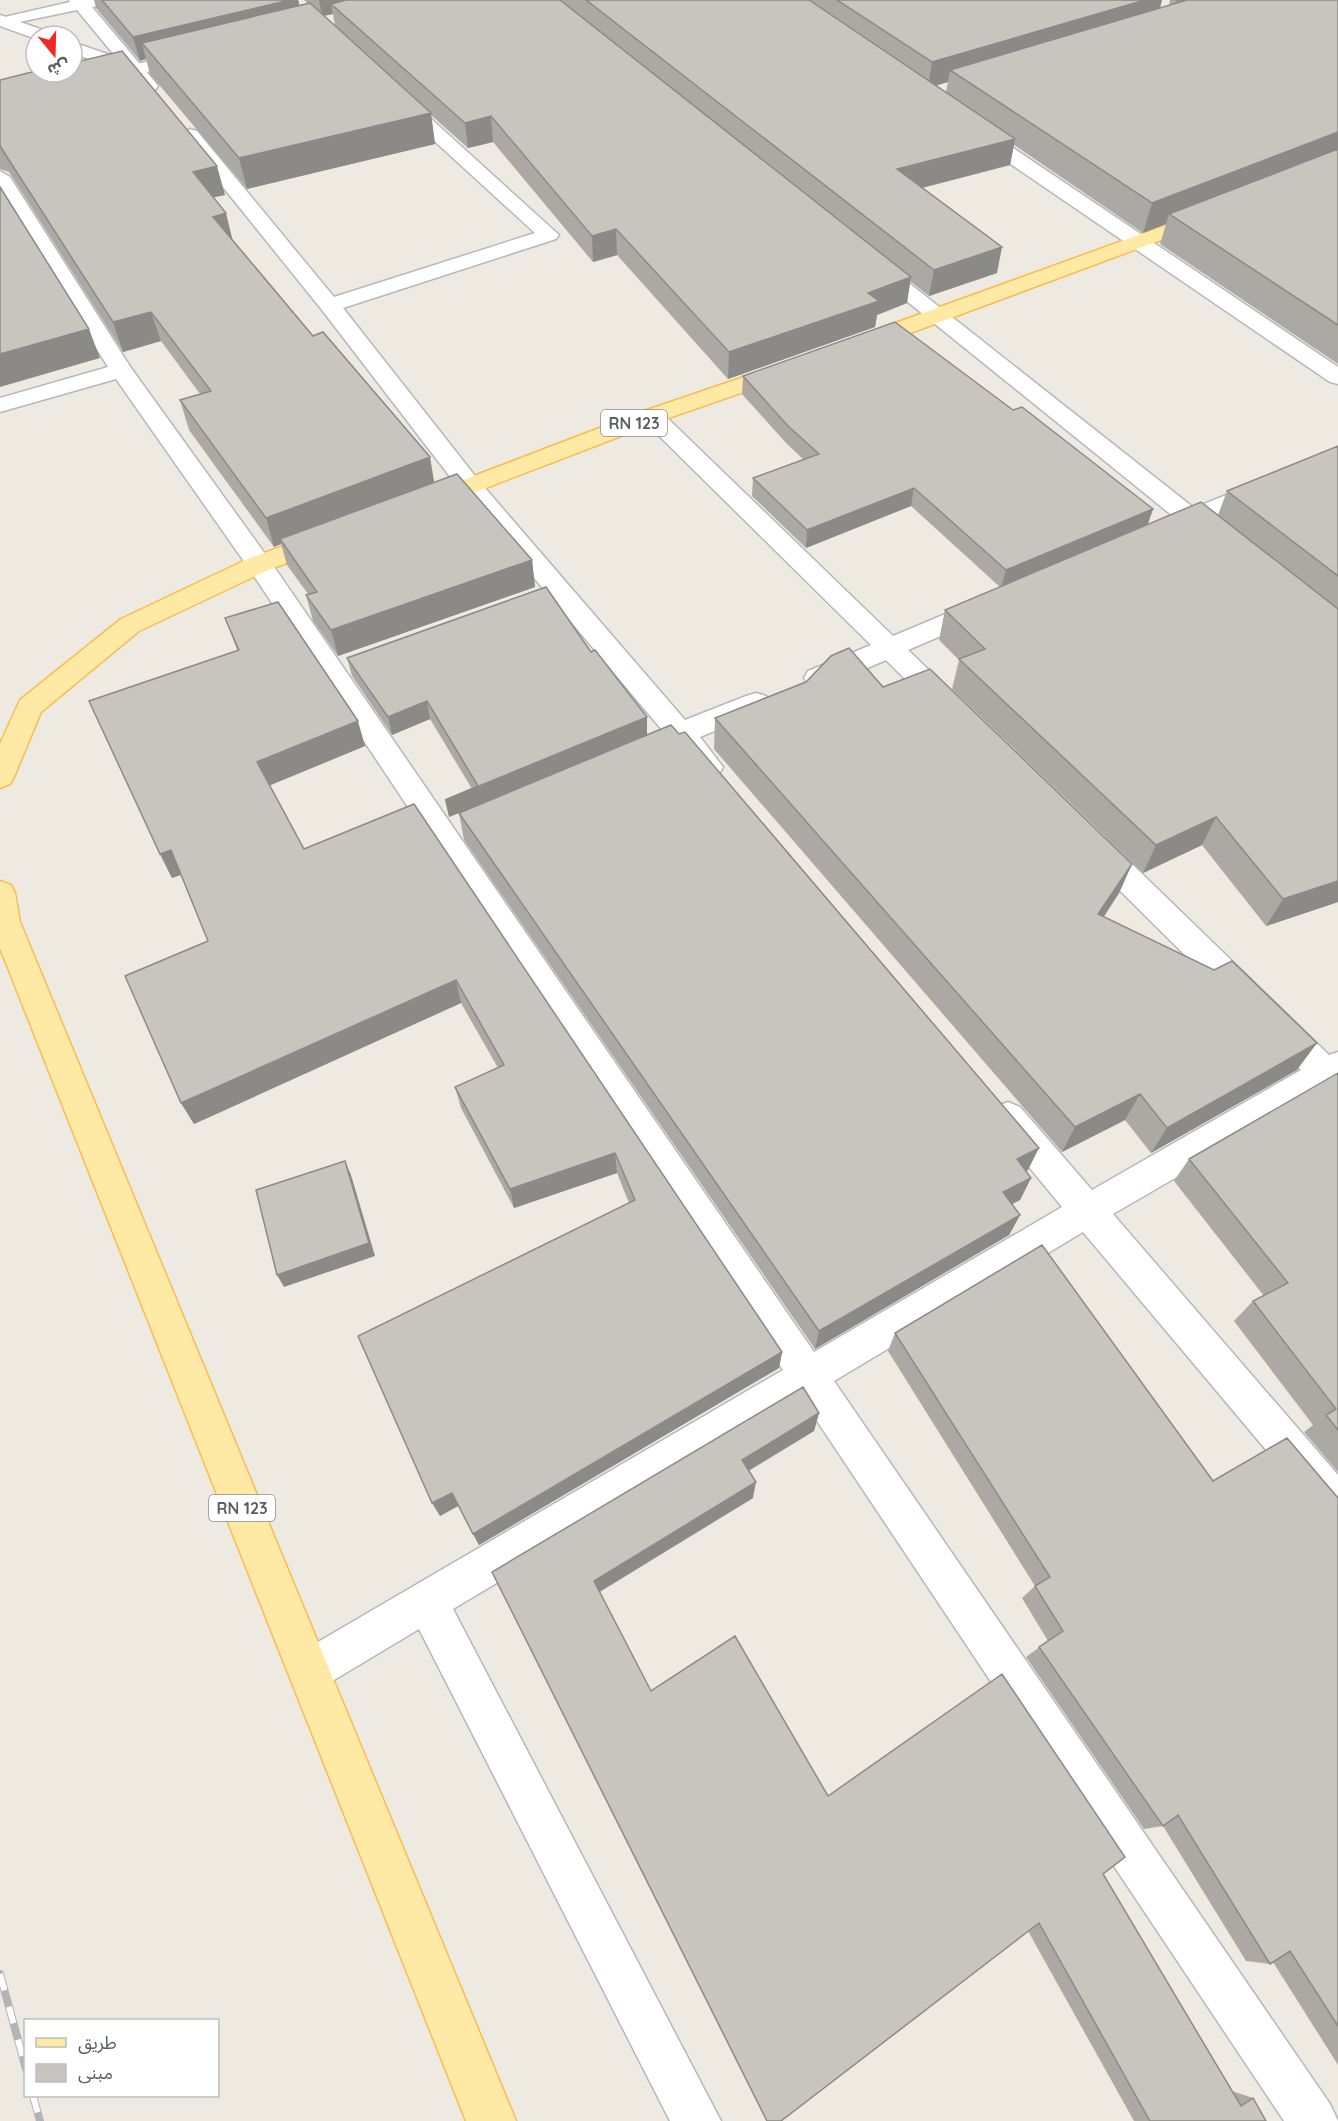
<svg xmlns="http://www.w3.org/2000/svg" width="1338" height="2121" font-family="Quicksand,'Noto Sans Arabic',sans-serif">
	<rect width="100%" height="100%" fill="#eeeae1"/>
	<g fill="none" stroke-linecap="round" stroke-linejoin="round">
		<g stroke="#b4b8bd" stroke-width="3">
			<path id="street" d="M 69,0 L 109,0 L 107,4 L 92,7 L 155,82 L 158,86 L 155,90 L 143,90 L 77,10 L 0,26 L 0,18 L 70,2 Z
				M 401,96 L 407,97 L 559,235 L 556,239 L 343,308 L 479,481 L 685,720 L 746,696 L 756,693 L 766,696 L 770,703 L 766,710 L 700,737 L 723,767 L 719,774 C 697,781 688,762 676,747 L 662,751 L 652,748 L 648,741 L 652,734 L 662,730 L 461,491 L 322,310 L 181,135 L 190,129 L 197,131 L 334,297 L 535,233 L 395,105 L 392,101 Z
				M 975,125 L 982,127 L 1338,367 L 1338,384 L 1330,382 L 968,135 L 966,131 Z
				M 0,171 L 10,177 L 131,368 L 268,558 L 814,1352 L 1062,1207 L 996,1127 L 991,1117 L 996,1107 L 1008,1102 L 1020,1107 L 1092,1190 L 1301,1070 L 1084,855 L 1080,847 L 1084,839 L 1095,836 L 1106,839 L 1329,1055 L 1338,1052 L 1338,1099 L 1323,1092 L 1113,1214 L 1338,1475 L 1338,1525 L 1324,1519 L 1083,1232 L 834,1381 L 1330,2104 L 1338,2121 L 1284,2121 L 803,1400 L 453,1609 L 721,2121 L 670,2121 L 419,1629 L 324,1686 L 309,1692 L 294,1686 L 288,1671 L 294,1656 L 783,1370 L 250,570 L 116,379 L 0,412 L 0,398 L 108,367 L 0,193 Z
				M 874,259 L 881,261 L 1194,508 L 1338,450 L 1338,466 L 1210,520 L 1229,538 L 1225,544 C 1209,548 1201,539 1189,529 L 1174,534 L 1165,532 L 1162,526 L 1165,520 L 1174,517 L 867,269 L 864,265 L 867,261 Z
				M 652,409 L 660,411 L 893,636 L 974,602 L 983,599 L 992,602 L 996,608 L 992,614 L 908,650 L 958,698 L 962,705 L 958,712 L 948,715 L 938,712 L 886,660 L 828,685 L 818,687 L 808,685 L 804,678 L 808,671 L 871,645 L 644,421 L 640,416 L 644,411 Z"/>
		</g>
		<g stroke="#b5b9bf" stroke-width="3">
			<path id="secondary" d="M 0,15 L 49,32 L 52,36 L 36,36 L 36,39 L 0,26 Z
				M 72,42 L 137,64 L 191,51 L 200,56 L 197,60 L 92,85 L 83,80 L 86,76 L 117,69 L 72,53 Z"/>
		</g>
		<g stroke="#f6bd52" stroke-width="3">
			<path id="primary" d="M 1205,211 L 1212,213 L 1215,217 L 1212,221 L 870,348 L 854,348 L 851,343 L 854,338 Z
				M 785,363 L 793,365 L 796,370 L 793,375 L 660,421 L 434,508 L 425,511 L 416,508 L 413,503 L 416,498 L 644,411 Z
				M 326,531 L 335,533 L 339,539 L 335,545 L 268,570 L 139,631 L 41,712 L 14,777 L 10,784 L 0,788 L 0,744 L 20,700 L 121,619 L 250,558 Z
				M 0,881 L 11,885 L 15,893 L 20,922 L 516,2121 L 466,2121 L 0,948 Z"/>
		</g>
		<use href="#street" fill="#fff" fill-rule="evenodd"/>
		<use href="#secondary" fill="#fff" fill-rule="evenodd"/>
		<use href="#primary" fill="#ffeaa5" fill-rule="evenodd"/>
		<g stroke="#b3b4b4" stroke-width="8">
			<path id="rail" d="M 0,1974 L 26,2069
				M 33,2096 L 40,2121"/>
		</g>
		<use href="#rail" stroke="#fff" stroke-width="6" stroke-dasharray="17" stroke-linecap="butt"/>
	</g>
	<path fill="#aca9a4" fill-rule="evenodd" d="M 94,0 L 298,0 L 300,6 L 308,4 L 304,0 L 1162,0 L 1160,8 L 1169,5 L 1170,0 L 1338,0 L 1338,364 L 1160,244 L 1166,224 L 1143,233 L 1014,145 L 1010,165 L 922,188 L 997,273 L 929,296 L 910,281 L 907,303 L 877,315 L 875,327 L 728,379 L 617,255 L 593,262 L 493,142 L 468,148 L 431,115 L 435,144 L 247,189 L 150,74 L 146,59 L 140,61 L 96,8 ZM 333,14 L 335,26 L 324,16 ZM 948,82 L 946,92 L 936,85 Z
		M 0,80 L 225,195 L 213,197 L 233,240 L 434,482 L 532,560 L 535,587 L 338,656 L 313,621 L 306,595 L 308,594 L 287,565 L 281,544 L 274,547 L 189,430 L 180,400 L 200,394 L 161,341 L 123,352 L 9,172 L 0,169 Z
		M 743,376 L 1013,410 L 1153,509 L 1147,525 L 1218,515 L 1227,491 L 1338,446 L 1338,902 L 1266,926 L 1202,845 L 1143,873 L 952,689 L 959,660 L 939,640 L 945,610 L 1000,587 L 911,506 L 806,548 L 752,496 L 753,478 L 803,459 L 787,444 L 742,394 Z
		M 225,618 L 365,746 L 270,785 L 304,849 L 414,804 L 782,1352 L 779,1368 L 479,1545 L 459,1506 L 440,1516 L 629,1203 L 617,1173 L 514,1208 L 461,1108 L 455,1087 L 498,1068 L 461,1003 L 194,1124 L 181,1103 L 208,941 L 181,875 L 172,878 L 160,854 L 237,650 Z
		M 347,658 L 647,734 L 1028,1170 L 1026,1171 L 1031,1178 L 1020,1200 L 1012,1204 L 1020,1215 L 1009,1235 L 815,1349 L 464,840 L 459,813 L 449,817 L 472,789 L 430,719 L 392,735 L 352,676 Z
		M 883,687 L 1132,864 L 1119,893 L 1104,917 L 1297,1070 L 1151,1153 L 1125,1120 L 1062,1152 L 714,749 L 715,718 Z
		M 1338,1073 L 1338,1472 L 1304,1432 L 1313,1425 L 1234,1321 L 1253,1301 L 1264,1296 L 1174,1181 L 1189,1159 Z
		M 895,1333 L 1213,1481 L 1338,1498 L 1338,2065 L 1273,1962 L 1270,1964 L 1246,1961 L 1163,1826 L 1144,1829 L 1026,1657 L 1048,1641 L 1022,1598 L 1035,1586 L 888,1351 Z
		M 819,1413 L 814,1431 L 749,1471 L 753,1498 L 600,1592 L 651,1691 L 828,1796 L 1103,1874 L 1232,2091 L 1253,2098 L 1266,2121 L 1134,2121 L 1028,1931 L 781,2121 L 492,1572 Z"/>
	<path fill="#8c8a86" d="M 290,0 L 298,0 L 303,21 L 142,43 L 146,59 L 140,61 L 133,37 Z
		M 319,0 L 390,0 L 331,4 L 333,14 L 322,16 Z
		M 1145,0 L 1162,0 L 1157,19 L 950,70 L 948,82 L 928,88 L 932,62 Z
		M 431,113 L 435,144 L 247,189 L 239,158 Z
		M 491,116 L 493,142 L 468,148 L 465,123 Z
		M 1338,132 L 1338,158 L 1169,214 L 1166,224 L 1143,233 L 1152,203 Z
		M 1015,139 L 1010,165 L 894,195 L 897,169 Z
		M 217,166 L 225,195 L 201,200 L 193,172 Z
		M 226,213 L 233,242 L 213,217 Z
		M 616,229 L 617,255 L 593,262 L 592,236 Z
		M 1002,247 L 997,273 L 929,296 L 934,270 Z
		M 911,277 L 907,303 L 877,315 L 875,327 L 728,379 L 729,352 L 868,293 Z
		M 151,312 L 161,341 L 123,352 L 113,322 Z
		M 89,329 L 100,358 L 0,387 L 0,354 Z
		M 430,457 L 435,487 L 280,539 L 281,544 L 274,547 L 266,518 Z
		M 914,488 L 911,506 L 806,548 L 807,530 Z
		M 1153,509 L 1147,527 L 1001,588 L 1006,570 Z
		M 532,560 L 535,587 L 338,656 L 331,630 Z
		M 427,701 L 430,719 L 392,735 L 388,717 Z
		M 647,717 L 647,735 L 449,817 L 445,800 Z
		M 358,721 L 365,746 L 266,787 L 257,762 Z
		M 1216,817 L 1202,845 L 1143,873 L 1156,845 Z
		M 171,850 L 183,874 L 172,878 L 160,854 Z
		M 1132,864 L 1119,893 L 1086,943 L 1098,914 Z
		M 1338,881 L 1338,902 L 1266,926 L 1283,899 Z
		M 456,980 L 461,1003 L 194,1124 L 181,1103 Z
		M 1317,1043 L 1297,1070 L 1151,1153 L 1167,1128 Z
		M 1140,1094 L 1125,1120 L 1062,1152 L 1075,1127 Z
		M 1039,1148 L 1028,1170 L 1006,1181 L 1017,1159 Z
		M 615,1153 L 617,1173 L 514,1208 L 510,1189 Z
		M 345,1161 L 351,1175 L 375,1256 L 284,1287 L 277,1275 Z
		M 1031,1178 L 1020,1200 L 993,1214 L 1003,1192 Z
		M 1020,1215 L 1009,1235 L 815,1349 L 819,1331 Z
		M 782,1352 L 779,1368 L 479,1545 L 473,1534 Z
		M 819,1413 L 814,1431 L 739,1476 L 742,1460 Z
		M 756,1482 L 753,1498 L 597,1593 L 594,1581 Z
		M 452,1493 L 459,1505 L 440,1516 L 432,1503 Z"/>
	<path fill="#c8c5bf" stroke="#8c8a86" stroke-width="1.5" d="M 102,0 L 290,0 L 133,37 Z
		M 346,0 L 560,0 L 911,277 L 868,293 L 879,301 L 729,352 L 616,229 L 592,236 L 491,116 L 465,123 L 331,4 Z
		M 586,0 L 809,0 L 1015,139 L 897,169 L 1002,247 L 934,270 Z
		M 837,0 L 1145,0 L 932,62 Z
		M 1176,0 L 1187,0 L 1179,2 Z
		M 1187,0 L 1338,0 L 1338,132 L 1152,203 L 950,70 Z
		M 310,3 L 431,113 L 239,158 L 142,43 Z
		M 122,51 L 217,166 L 193,172 L 226,213 L 213,217 L 313,336 L 323,332 L 430,457 L 266,518 L 180,400 L 211,391 L 151,312 L 113,322 L 0,146 L 0,80 L 36,71 L 72,72 L 72,63 Z
		M 1338,149 L 1338,325 L 1169,214 Z
		M 0,187 L 89,329 L 0,354 Z
		M 895,322 L 1013,410 L 1022,407 L 1153,509 L 1006,570 L 914,488 L 807,530 L 753,478 L 819,454 L 788,426 L 743,376 Z
		M 1338,446 L 1338,576 L 1227,491 Z
		M 457,474 L 532,560 L 331,630 L 306,595 L 317,592 L 280,539 Z
		M 1201,502 L 1338,609 L 1338,881 L 1283,899 L 1216,817 L 1156,845 L 959,659 L 985,649 L 945,610 Z
		M 546,587 L 591,652 L 595,650 L 647,717 L 445,800 L 478,786 L 427,701 L 388,717 L 347,658 Z
		M 278,602 L 358,721 L 257,762 L 304,849 L 414,804 L 782,1352 L 473,1534 L 452,1493 L 432,1503 L 358,1336 L 635,1200 L 615,1153 L 510,1189 L 455,1087 L 504,1065 L 456,980 L 181,1103 L 125,976 L 208,941 L 171,850 L 160,854 L 89,701 L 239,650 L 225,618 Z
		M 849,648 L 883,687 L 930,669 L 1132,864 L 1098,914 L 1214,970 L 1232,961 L 1317,1043 L 1167,1128 L 1140,1094 L 1075,1127 L 715,718 L 806,682 L 831,656 Z
		M 671,725 L 679,734 L 685,732 L 1039,1148 L 1017,1159 L 1031,1178 L 1003,1192 L 1020,1215 L 819,1331 L 459,813 Z
		M 1338,1073 L 1338,1430 L 1326,1415 L 1336,1409 L 1253,1301 L 1288,1283 L 1189,1159 Z
		M 345,1161 L 369,1243 L 277,1275 L 256,1190 Z
		M 1042,1245 L 1213,1481 L 1287,1438 L 1338,1498 L 1338,2026 L 1290,1951 L 1270,1964 L 1178,1815 L 1163,1826 L 1039,1647 L 1063,1631 L 1035,1586 L 1050,1577 L 895,1333 Z
		M 803,1387 L 819,1413 L 742,1460 L 756,1482 L 594,1581 L 651,1691 L 735,1636 L 828,1796 L 1002,1674 L 1125,1857 L 1103,1874 L 1241,2106 L 1253,2098 L 1266,2121 L 1150,2121 L 1039,1923 L 781,2121 L 767,2121 L 492,1572 Z"/>
	<g text-anchor="middle" dominant-baseline="central" stroke-width="6" stroke-linejoin="round" paint-order="stroke">
		<g fill="#fff" stroke="#8c8f92" stroke-width="1.5">
			<rect x="601" y="410" width="66" height="26" rx="4.5"/>
			<rect x="209" y="1495" width="66" height="26" rx="4.5"/>
		</g>
		<g font-size="16" font-weight="bold" fill="#5a5f63">
			<text x="634" y="423">RN 123</text>
			<text x="242" y="1508">RN 123</text>
		</g>
	</g>
	<rect x="24" y="2019" width="195" height="78" fill="#ffffff" stroke="#bdbfc1" stroke-width="1.5"/>
	<rect x="36" y="2038" width="30" height="9" fill="#ffeaa5" stroke="#bdbfc1" stroke-width="1.5"/>
	<text x="78" y="2049" font-size="18" fill="#5a5f63">طريق</text>
	<rect x="36" y="2064" width="30" height="18" fill="#c8c5bf" stroke="#bdbfc1" stroke-width="1.5"/>
	<text x="78" y="2079" font-size="18" fill="#5a5f63">مبنى</text>
	<g transform="translate(54 54) rotate(161)"><circle r="28" fill="#ffffff" stroke="#bdbfc1" stroke-width="1.5"/>
	<path d="M0-4.5L10 22L0 15L-10 22Z" fill="#ef2926"/>
	<text y="-9" font-size="16" font-weight="bold" text-anchor="middle" fill="#5a5f63">ش</text>
	</g>
</svg>
